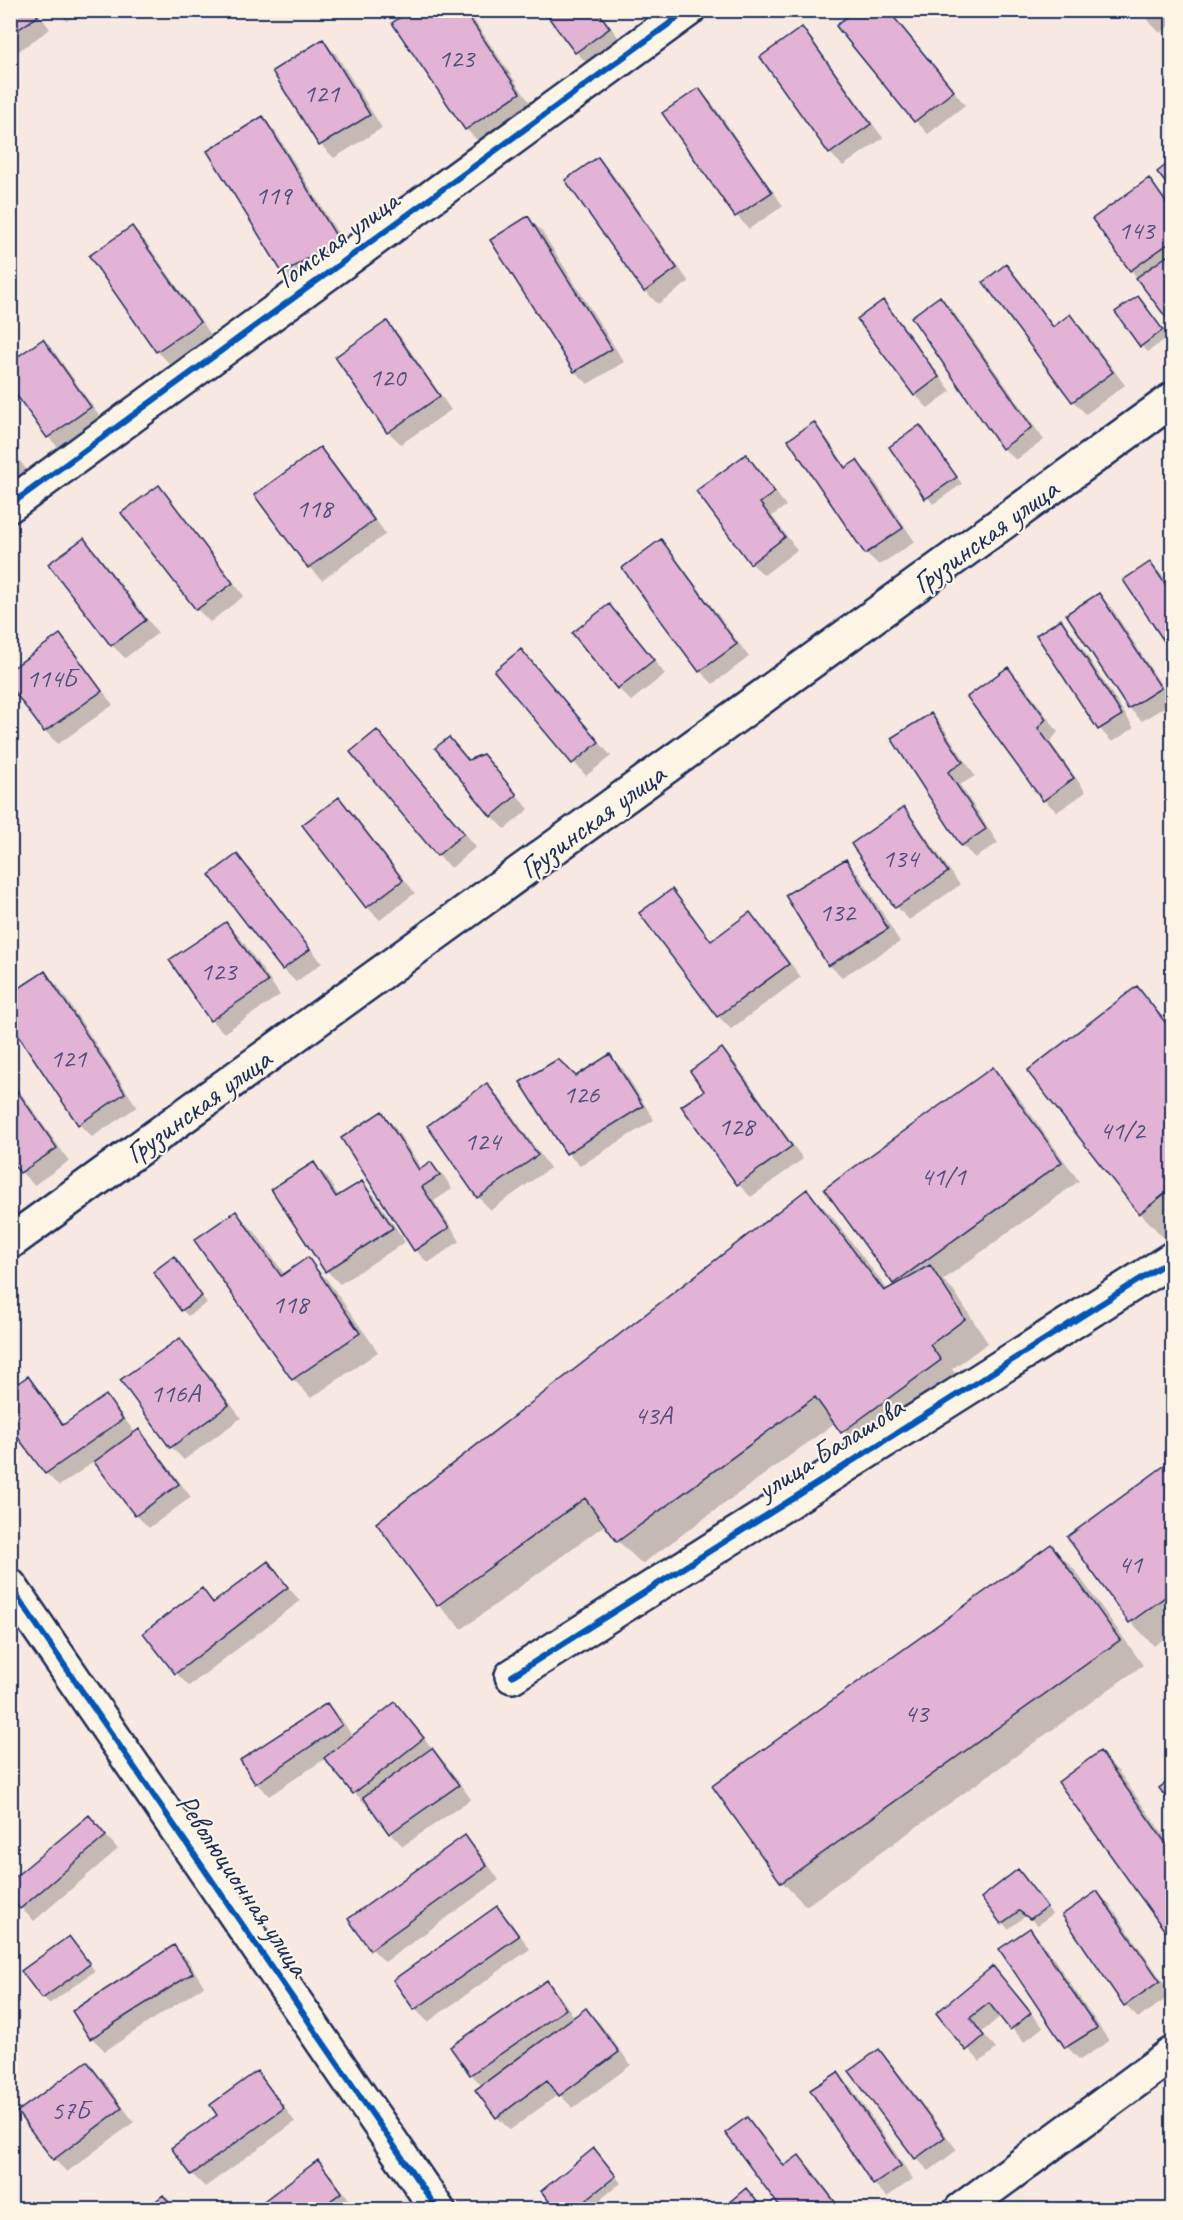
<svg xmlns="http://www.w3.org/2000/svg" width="1183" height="2220" font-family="Caveat,sans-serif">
	<rect width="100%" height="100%" fill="#f7e8e2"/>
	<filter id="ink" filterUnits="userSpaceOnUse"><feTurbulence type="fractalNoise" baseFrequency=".0167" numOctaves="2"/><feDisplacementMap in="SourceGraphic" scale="12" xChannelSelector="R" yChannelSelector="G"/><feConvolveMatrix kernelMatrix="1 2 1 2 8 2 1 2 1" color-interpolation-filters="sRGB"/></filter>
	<g filter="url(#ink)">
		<path fill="#0003" d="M 10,10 L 36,10 L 50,29 L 10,57 Z
			M 57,10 L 81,10 L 67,21 Z
			M 414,10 L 467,10 L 532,106 L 479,142 L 466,129 L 394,24 Z
			M 545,10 L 598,10 L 621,41 L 589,65 L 576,52 Z
			M 856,10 L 889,10 L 965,105 L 928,134 L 916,121 L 838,26 Z
			M 1138,10 L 1172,10 L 1172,24 L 1160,33 Z
			M 802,29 L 814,42 L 883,138 L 843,166 L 830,153 Z
			M 323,41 L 336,54 L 382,128 L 334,158 L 321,145 L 274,71 Z
			M 699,90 L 712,103 L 783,206 L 749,229 L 737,216 L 664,114 Z
			M 262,118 L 275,131 L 350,253 L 297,286 L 284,273 Z
			M 598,159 L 611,172 L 689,282 L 658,304 L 645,291 Z
			M 1149,180 L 1172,208 L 1172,323 L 1131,270 L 1094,219 Z
			M 528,218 L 541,230 L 624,362 L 588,384 L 575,372 L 492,240 Z
			M 132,228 L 145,241 L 212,336 L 170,364 L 157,351 L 91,257 Z
			M 1006,266 L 1019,279 L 1055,328 L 1070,316 L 1083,329 L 1125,385 L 1086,414 L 1073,401 L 985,282 Z
			M 940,298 L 953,311 L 1044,440 L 1016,460 L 1003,448 Z
			M 883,302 L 895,315 L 951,391 L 928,408 L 915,395 L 859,319 Z
			M 1144,304 L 1168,337 L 1148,352 L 1141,346 Z
			M 387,323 L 400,336 L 451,410 L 401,444 L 388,432 Z
			M 43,341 L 56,354 L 103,421 L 61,450 L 48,437 Z
			M 814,424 L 826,437 L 847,468 L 857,462 L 870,474 L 915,542 L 879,565 L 866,553 Z
			M 926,433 L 962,484 L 933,504 L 891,448 Z
			M 10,448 L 29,473 L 10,486 Z
			M 320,449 L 333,462 L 386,534 L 322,580 L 309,567 L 257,495 Z
			M 746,456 L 759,469 L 786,506 L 772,516 L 797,550 L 764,575 L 751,563 Z
			M 158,487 L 171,500 L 244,596 L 210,622 L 197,609 Z
			M 84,540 L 97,553 L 158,633 L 125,658 L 112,645 L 50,565 Z
			M 661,541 L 673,554 L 749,657 L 713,684 L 700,671 Z
			M 1150,563 L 1163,576 L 1172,591 L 1172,650 L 1125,580 Z
			M 1099,595 L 1112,608 L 1172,702 L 1142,721 L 1129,708 L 1068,614 Z
			M 609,606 L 622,619 L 665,674 L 631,701 L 618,688 Z
			M 1060,621 L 1073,634 L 1134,728 L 1112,742 L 1100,729 L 1038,635 Z
			M 60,636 L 73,649 L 113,705 L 58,744 L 45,731 Z
			M 521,651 L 611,756 L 586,776 L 496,671 Z
			M 1008,669 L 1021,681 L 1058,732 L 1050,742 L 1086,792 L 1057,812 L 1044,800 Z
			M 931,714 L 943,727 L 975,776 L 960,785 L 998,843 L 975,858 L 962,845 Z
			M 376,732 L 476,847 L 451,868 L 438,855 Z
			M 449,739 L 469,761 L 483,756 L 529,809 L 505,829 L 492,816 Z
			M 10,750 L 17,759 L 10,764 Z
			M 339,799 L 352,812 L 415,893 L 380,920 L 367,907 Z
			M 904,809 L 916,822 L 960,885 L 909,920 L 897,907 L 853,844 Z
			M 237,856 L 250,869 L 322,963 L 296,982 L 283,969 L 211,875 Z
			M 845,860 L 858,873 L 900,942 L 842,977 L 829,965 Z
			M 672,891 L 684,904 L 712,941 L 749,914 L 762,926 L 801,977 L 731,1029 L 718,1016 Z
			M 226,924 L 239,936 L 280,995 L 224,1033 L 211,1020 Z
			M 45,973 L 58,986 L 137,1107 L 92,1137 L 79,1124 Z
			M 1137,988 L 1172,1027 L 1172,1230 L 1163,1237 L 1140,1213 Z
			M 722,1050 L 735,1063 L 803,1159 L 751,1197 L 738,1184 L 706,1091 Z
			M 610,1056 L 623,1069 L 654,1120 L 580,1166 L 567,1153 Z
			M 993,1069 L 1011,1087 L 1079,1181 L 943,1280 L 954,1291 L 988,1343 L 952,1369 L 963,1384 L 866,1455 L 836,1422 L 642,1564 L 618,1541 L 606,1524 L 462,1629 L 438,1605 L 378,1523 L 807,1191 L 830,1214 L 888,1290 L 897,1286 L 826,1190 Z
			M 10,1078 L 69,1161 L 34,1185 L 21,1172 L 10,1158 Z
			M 487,1085 L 500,1098 L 550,1168 L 491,1210 L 478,1197 Z
			M 382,1113 L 394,1126 L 422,1169 L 431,1163 L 444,1176 L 452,1189 L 434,1201 L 460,1241 L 428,1263 L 415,1250 Z
			M 314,1164 L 327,1177 L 339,1197 L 361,1182 L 374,1195 L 405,1242 L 340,1284 L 327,1271 L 274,1190 Z
			M 236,1213 L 255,1232 L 285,1275 L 307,1259 L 326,1278 L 378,1352 L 311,1398 L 293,1379 Z
			M 180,1265 L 207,1303 L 188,1316 L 182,1310 Z
			M 179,1340 L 192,1352 L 241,1418 L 184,1460 L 171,1447 L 122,1381 Z
			M 27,1378 L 40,1391 L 65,1426 L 105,1397 L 118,1410 L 135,1433 L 139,1431 L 151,1444 L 191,1497 L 149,1528 L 136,1515 L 95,1461 L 59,1486 L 46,1473 Z
			M 1172,1462 L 1172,1633 L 1154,1646 L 1131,1622 L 1069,1537 Z
			M 1051,1546 L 1074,1569 L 1143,1665 L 806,1906 L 782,1882 Z
			M 268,1563 L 300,1601 L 189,1686 L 176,1673 L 202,1590 L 215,1603 Z
			M 395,1704 L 445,1763 L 471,1799 L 403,1846 L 390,1833 L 369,1804 L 367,1806 L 355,1793 L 326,1758 L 269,1796 L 256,1783 L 327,1705 L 340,1717 L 353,1737 Z
			M 1100,1753 L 1119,1772 L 1172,1847 L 1172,1939 L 1060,1782 Z
			M 89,1817 L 118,1849 L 34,1921 L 21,1908 Z
			M 465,1837 L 478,1850 L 499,1880 L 385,1962 L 372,1949 Z
			M 1024,1877 L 1052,1914 L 1038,1925 L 1026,1916 L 1008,1929 L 983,1898 Z
			M 1097,1892 L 1110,1905 L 1172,1995 L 1138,2018 L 1125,2005 L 1064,1915 Z
			M 497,1908 L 510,1921 L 530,1949 L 428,2022 L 415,2009 Z
			M 1030,1930 L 1043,1943 L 1109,2041 L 1080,2060 L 1067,2047 L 1001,1950 Z
			M 69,1938 L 95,1971 L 49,2004 L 43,1998 Z
			M 174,1947 L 187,1959 L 204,1986 L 105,2051 L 92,2038 Z
			M 993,1968 L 1043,2027 L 1024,2042 L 1001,2016 L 982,2032 L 996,2049 L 980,2062 L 938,2013 Z
			M 547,1982 L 559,1995 L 575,2018 L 586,2010 L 599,2022 L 631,2065 L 573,2108 L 559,2094 L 510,2130 L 497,2117 L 482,2086 L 471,2074 Z
			M 879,2051 L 892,2064 L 957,2150 L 929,2171 L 916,2158 L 851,2071 Z
			M 87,2063 L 100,2076 L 134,2122 L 67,2172 L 54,2159 Z
			M 257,2073 L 269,2086 L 295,2122 L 205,2187 L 192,2174 Z
			M 838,2074 L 851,2087 L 913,2179 L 887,2197 L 874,2184 Z
			M 746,2118 L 759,2131 L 786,2167 L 799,2157 L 812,2170 L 843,2210 L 784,2210 Z
			M 600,2156 L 621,2183 L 587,2210 L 558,2210 Z
			M 318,2162 L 331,2175 L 354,2206 L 348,2210 L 254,2210 Z"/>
		<path fill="#e2b3d4" stroke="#1b2f5e" stroke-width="1.5" d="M 10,10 L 34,10 L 38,16 L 10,35 Z
			M 411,10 L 464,10 L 520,93 L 465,130 L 392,23 Z
			M 543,10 L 597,10 L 610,28 L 575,53 Z
			M 854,10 L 888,10 L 954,91 L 914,122 L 836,26 Z
			M 802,27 L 871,124 L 829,154 L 760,57 Z
			M 323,39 L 370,115 L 319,146 L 272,71 Z
			M 699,88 L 772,192 L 735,217 L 662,113 Z
			M 263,116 L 338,239 L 283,274 L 207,151 Z
			M 598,157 L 677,268 L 644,292 L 565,180 Z
			M 1172,160 L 1172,191 L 1157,172 Z
			M 1149,178 L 1172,211 L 1172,241 L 1130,271 L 1092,219 Z
			M 528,216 L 612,349 L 574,372 L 490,240 Z
			M 132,226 L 200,322 L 156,352 L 89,256 Z
			M 1167,256 L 1172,263 L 1172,317 L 1168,320 L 1136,278 Z
			M 1006,264 L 1053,327 L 1070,314 L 1113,372 L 1072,402 L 983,282 Z
			M 940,296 L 1032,427 L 1002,449 L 911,317 Z
			M 1138,296 L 1163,330 L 1140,347 L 1115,312 Z
			M 883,300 L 939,377 L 914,396 L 857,319 Z
			M 387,321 L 440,396 L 387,433 L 335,357 Z
			M 43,339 L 91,407 L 47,438 L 10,386 L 10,362 Z
			M 814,422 L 845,468 L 857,460 L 903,528 L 865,554 L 788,440 Z
			M 920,425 L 957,477 L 925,499 L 889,447 Z
			M 320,447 L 374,520 L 308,568 L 254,495 Z
			M 746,454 L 775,492 L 760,503 L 785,537 L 750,564 L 696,491 Z
			M 159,485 L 233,583 L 196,610 L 121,513 Z
			M 84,538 L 146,620 L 111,646 L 48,564 Z
			M 661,539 L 737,644 L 699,672 L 622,568 Z
			M 1150,562 L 1172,594 L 1172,653 L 1123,580 Z
			M 1099,593 L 1161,688 L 1128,709 L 1066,614 Z
			M 609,604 L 654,660 L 617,689 L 572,633 Z
			M 1061,619 L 1122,715 L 1098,730 L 1036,635 Z
			M 60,634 L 102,691 L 44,732 L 10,686 L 10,670 Z
			M 521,649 L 599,742 L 572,764 L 494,671 Z
			M 1008,667 L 1046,719 L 1038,728 L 1074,778 L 1043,801 L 967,697 Z
			M 931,713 L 963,762 L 948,772 L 986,829 L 961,846 L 891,738 Z
			M 377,730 L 464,833 L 437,856 L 350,752 Z
			M 449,737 L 468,760 L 483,754 L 517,795 L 491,817 L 435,748 Z
			M 339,797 L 403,880 L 366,908 L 302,825 Z
			M 904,807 L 948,872 L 895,908 L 851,844 Z
			M 237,854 L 310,949 L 282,970 L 209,875 Z
			M 846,859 L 888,929 L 828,966 L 785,895 Z
			M 672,889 L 711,941 L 750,912 L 789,964 L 717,1017 L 639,913 Z
			M 226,922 L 268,982 L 210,1021 L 169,960 Z
			M 45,971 L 125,1093 L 78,1125 L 10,1023 L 10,994 Z
			M 1137,986 L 1172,1031 L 1172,1188 L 1139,1214 L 1027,1071 Z
			M 722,1048 L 792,1146 L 737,1185 L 681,1106 L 704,1091 L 690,1071 Z
			M 610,1054 L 643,1106 L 566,1154 L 520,1082 L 558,1059 L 576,1076 Z
			M 993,1067 L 1062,1162 L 893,1284 L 824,1189 Z
			M 10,1081 L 57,1148 L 20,1173 L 10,1160 Z
			M 487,1083 L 538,1155 L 477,1198 L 427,1126 Z
			M 382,1111 L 419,1170 L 431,1162 L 440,1175 L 422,1187 L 449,1228 L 414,1251 L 341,1138 Z
			M 314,1162 L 336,1197 L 362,1181 L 393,1228 L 325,1272 L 271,1189 Z
			M 807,1189 L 884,1291 L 930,1265 L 965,1319 L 930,1345 L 941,1360 L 841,1433 L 815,1397 L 617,1542 L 585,1498 L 437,1606 L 376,1523 Z
			M 236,1211 L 281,1276 L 308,1257 L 360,1333 L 292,1380 L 194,1240 Z
			M 174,1256 L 202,1296 L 181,1311 L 153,1272 Z
			M 180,1338 L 229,1405 L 170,1448 L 120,1380 Z
			M 28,1376 L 63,1425 L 106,1395 L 123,1419 L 45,1474 L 10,1427 L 10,1389 Z
			M 139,1429 L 179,1484 L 135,1516 L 94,1462 Z
			M 1172,1460 L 1172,1592 L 1129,1623 L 1067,1537 Z
			M 1051,1544 L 1120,1640 L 781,1883 L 712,1786 Z
			M 268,1561 L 288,1587 L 175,1674 L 143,1633 L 202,1588 L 213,1603 Z
			M 395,1702 L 424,1738 L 353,1794 L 324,1758 Z
			M 327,1703 L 342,1725 L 255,1784 L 240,1760 Z
			M 432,1748 L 459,1785 L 389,1834 L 363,1797 Z
			M 1100,1751 L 1172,1852 L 1172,1941 L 1058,1782 Z
			M 1172,1778 L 1172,1806 L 1159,1788 Z
			M 89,1815 L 106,1836 L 20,1909 L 10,1898 L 10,1881 Z
			M 465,1835 L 487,1866 L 370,1950 L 348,1919 Z
			M 1018,1869 L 1047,1907 L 1030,1919 L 1019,1911 L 1001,1924 L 981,1898 Z
			M 1097,1891 L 1160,1981 L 1124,2006 L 1062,1915 Z
			M 497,1906 L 519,1936 L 414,2010 L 393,1980 Z
			M 1030,1928 L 1097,2028 L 1065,2048 L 999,1949 Z
			M 69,1936 L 90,1964 L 42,1999 L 21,1971 Z
			M 174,1945 L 193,1973 L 90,2039 L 72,2011 Z
			M 993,1966 L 1031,2013 L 1010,2030 L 989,2003 L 970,2018 L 984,2036 L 966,2051 L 936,2013 Z
			M 547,1980 L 566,2009 L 470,2075 L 450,2047 Z
			M 586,2008 L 619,2052 L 559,2096 L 547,2080 L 496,2118 L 475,2090 Z
			M 879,2049 L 945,2137 L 915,2159 L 849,2071 Z
			M 87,2061 L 122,2108 L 53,2160 L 17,2112 Z
			M 257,2071 L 284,2108 L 191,2175 L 171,2148 L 217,2115 L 210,2105 Z
			M 838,2072 L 901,2166 L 873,2185 L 810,2090 Z
			M 747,2117 L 784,2166 L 799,2155 L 841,2210 L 782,2210 L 725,2133 Z
			M 594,2148 L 616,2176 L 573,2210 L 556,2210 L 541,2191 Z
			M 318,2160 L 342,2192 L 318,2210 L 252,2210 Z
			M 746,2188 L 764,2210 L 720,2210 Z
			M 163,2195 L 175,2210 L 145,2210 Z"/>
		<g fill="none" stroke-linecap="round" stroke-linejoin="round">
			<g stroke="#1b2f5e" stroke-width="38">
				<path id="minor" d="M 10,505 L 688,10
					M 10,1586 L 438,2210
					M 512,1676 L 1172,1259"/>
			</g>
			<g stroke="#1b2f5e" stroke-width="38">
				<path id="secondary" d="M 10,1242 L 1172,400
					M 961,2210 L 1172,2054"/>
			</g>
			<use href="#minor" stroke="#fcf5e5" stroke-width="33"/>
			<use href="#secondary" stroke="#fcf5e5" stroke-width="33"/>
			<g stroke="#fcf5e5" stroke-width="10">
				<path id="cycleway" d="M 10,505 L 688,10
					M 10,1586 L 438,2210
					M 512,1676 L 1172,1259"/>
			</g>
			<use href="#cycleway" stroke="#0057b8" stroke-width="6"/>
		</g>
	</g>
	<g text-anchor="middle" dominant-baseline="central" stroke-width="4.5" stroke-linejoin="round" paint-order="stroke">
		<g font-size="27" fill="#4d507c">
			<text x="456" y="58">123</text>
			<text x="321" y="93">121</text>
			<text x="273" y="195">119</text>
			<text x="1136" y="230">143</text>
			<text x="387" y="377">120</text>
			<text x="314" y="508">118</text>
			<text x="51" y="678">114Б</text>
			<text x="900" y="858">134</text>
			<text x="837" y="912">132</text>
			<text x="218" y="971">123</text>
			<text x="68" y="1058">121</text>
			<text x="581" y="1094">126</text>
			<text x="736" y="1126">128</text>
			<text x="1122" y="1130">41/2</text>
			<text x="482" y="1141">124</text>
			<text x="943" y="1176">41/1</text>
			<text x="290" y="1304">118</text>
			<text x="175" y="1393">116А</text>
			<text x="653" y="1415">43А</text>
			<text x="1130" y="1564">41</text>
			<text x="916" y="1713">43</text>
			<text x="70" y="2110">57Б</text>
		</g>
		<g font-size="30" fill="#1b2f5e" stroke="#fcf5e5">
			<text transform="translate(336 240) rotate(-36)">Томская улица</text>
			<text transform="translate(985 536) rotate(-36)">Грузинская улица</text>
			<text transform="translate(592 821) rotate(-36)">Грузинская улица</text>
			<text transform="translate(198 1106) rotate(-36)">Грузинская улица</text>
			<text transform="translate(830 1448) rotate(-32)">улица Балашова</text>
			<text transform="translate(243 1885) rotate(56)">Революционная улица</text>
		</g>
	</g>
	<rect width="1183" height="2220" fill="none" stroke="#fcf5e5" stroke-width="36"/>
	<rect x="18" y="18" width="1147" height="2184" fill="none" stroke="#1b2f5e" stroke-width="2" filter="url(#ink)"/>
</svg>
